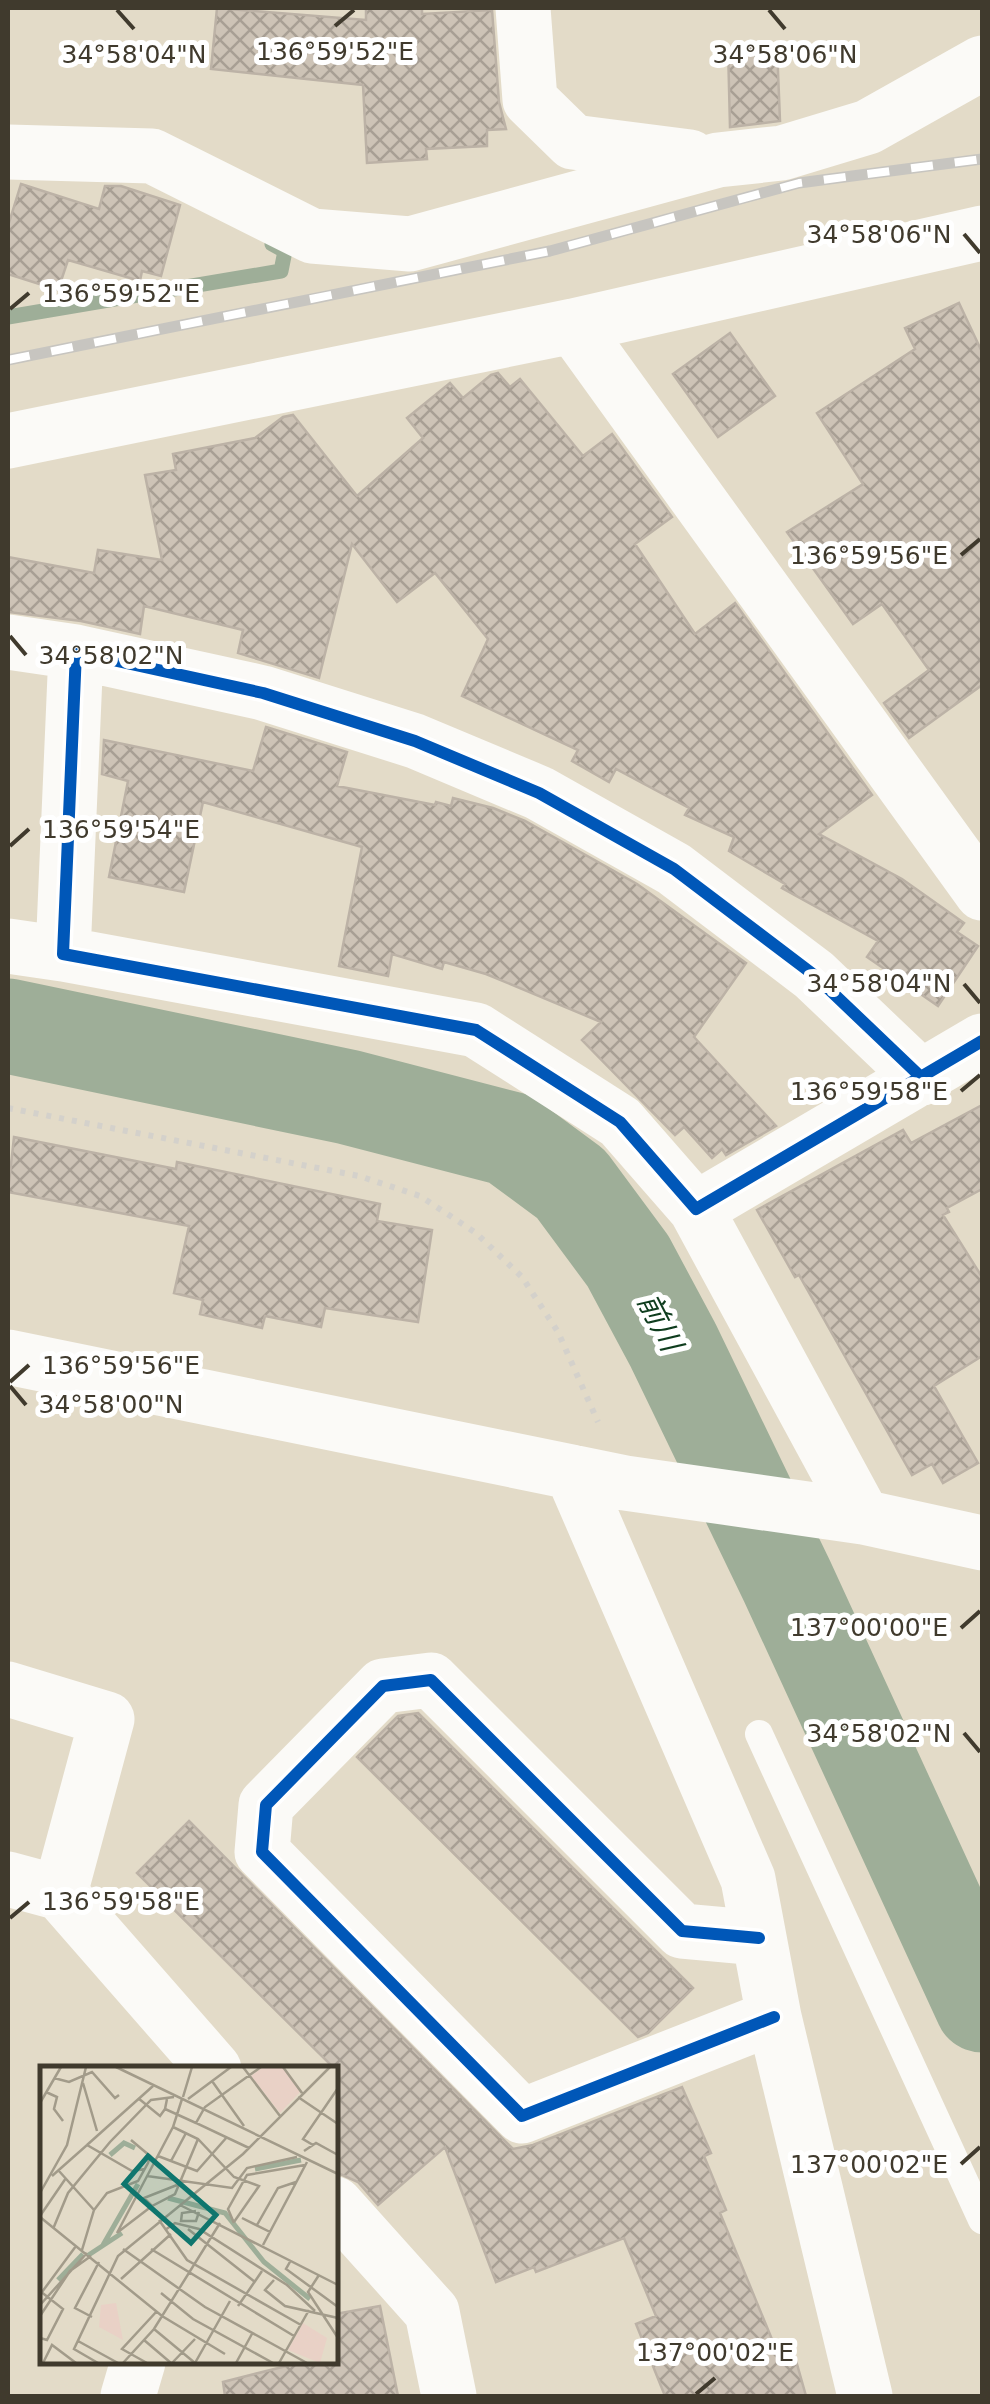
<svg xmlns="http://www.w3.org/2000/svg" width="990" height="2404" font-family="'DejaVu Sans','Noto Sans JP',sans-serif">
	<defs>
		<pattern id="building-cross-hatch" width="8" height="8" patternUnits="userSpaceOnUse" patternTransform="scale(2.5)"><rect width="8" height="8" fill="#cdc3b6"/><path d="M0 0l8 8M0 8l8-8" fill="none" stroke="#a89f94"/></pattern>
	</defs>
	<rect width="100%" height="100%" fill="#e3dbc8"/>
	<g fill="none" stroke-linecap="round" stroke-linejoin="round">
		<path stroke="#9eae98" stroke-width="15" d="M 8,317 L 281,271 L 285,251 L 272,244"/>
		<path stroke="#9eae98" stroke-width="95" d="M 8,1026 L 348,1097 L 510,1139 L 571,1184 L 628,1261 L 673,1345 L 787,1581 L 982,2005"/>
	</g>
	<path fill="url(#building-cross-hatch)" stroke="#bcb2a6" stroke-width="2.5" d="M 217,8 L 366,20 L 366,8 L 422,8 L 422,14 L 492,10 L 499,102 L 506,129 L 487,130 L 487,146 L 426,149 L 427,159 L 367,163 L 363,85 L 211,69 Z
		M 777,46 L 780,121 L 730,127 L 728,47 Z
		M 21,184 L 99,209 L 105,186 L 121,186 L 180,205 L 161,276 L 142,271 L 140,281 L 68,260 L 58,290 L 8,274 L 8,226 Z
		M 959,303 L 982,352 L 982,685 L 909,738 L 884,703 L 929,670 L 882,604 L 853,624 L 787,532 L 863,484 L 817,413 L 915,349 L 905,328 Z
		M 730,333 L 775,396 L 718,437 L 673,374 Z
		M 498,373 L 510,387 L 520,379 L 583,456 L 612,434 L 672,517 L 635,544 L 695,634 L 735,603 L 872,795 L 819,834 L 902,879 L 964,923 L 957,932 L 978,946 L 938,1006 L 867,957 L 878,941 L 782,888 L 785,884 L 729,851 L 734,837 L 685,815 L 689,808 L 616,769 L 609,782 L 572,761 L 578,750 L 462,696 L 488,639 L 435,573 L 397,602 L 352,544 L 319,678 L 238,653 L 243,630 L 144,606 L 140,634 L 81,621 L 8,612 L 8,557 L 94,573 L 98,550 L 162,560 L 145,475 L 176,470 L 173,454 L 255,438 L 283,417 L 293,415 L 357,496 L 423,438 L 407,418 L 450,383 L 463,398 L 491,375 Z
		M 266,727 L 347,752 L 337,786 L 435,805 L 436,802 L 451,806 L 453,798 L 493,808 L 525,821 L 637,884 L 746,963 L 694,1037 L 776,1126 L 726,1155 L 722,1149 L 712,1158 L 684,1127 L 675,1135 L 582,1040 L 601,1022 L 486,974 L 444,962 L 442,969 L 392,954 L 388,976 L 339,966 L 362,847 L 203,802 L 184,892 L 109,877 L 128,781 L 102,774 L 104,740 L 253,771 Z
		M 982,1105 L 982,1189 L 947,1208 L 949,1212 L 943,1215 L 982,1277 L 982,1356 L 934,1386 L 978,1463 L 943,1483 L 932,1464 L 912,1475 L 799,1275 L 795,1277 L 757,1210 L 903,1130 L 911,1143 Z
		M 14,1137 L 176,1169 L 177,1162 L 380,1204 L 377,1221 L 432,1230 L 418,1322 L 325,1308 L 321,1327 L 265,1316 L 262,1328 L 200,1314 L 203,1300 L 174,1293 L 189,1226 L 8,1192 Z
		M 418,1713 L 693,1988 L 648,2033 L 638,2037 L 357,1757 L 398,1716 Z
		M 189,1821 L 513,2149 L 533,2145 L 682,2087 L 711,2153 L 704,2156 L 726,2210 L 720,2213 L 778,2354 L 793,2350 L 806,2396 L 665,2396 L 636,2324 L 656,2316 L 624,2238 L 536,2272 L 534,2267 L 496,2282 L 445,2147 L 378,2205 L 358,2182 L 340,2174 L 335,2168 L 335,2069 L 137,1873 Z
		M 380,2306 L 398,2396 L 225,2396 L 223,2382 L 302,2362 L 335,2362 L 335,2314 Z"/>
	<g fill="none" stroke-linecap="round" stroke-linejoin="round">
		<path stroke="#d4d1cb" stroke-width="6" stroke-dasharray="5 8" stroke-linecap="butt" d="M 8,1108 L 359,1176 L 420,1196 L 476,1233 L 522,1277 L 558,1332 L 598,1422"/>
		<path stroke="#fbfaf7" stroke-width="28" d="M 759,1734 L 982,2220"/>
		<path stroke="#fbfaf7" stroke-width="55" d="M 523,8 L 530,100 L 573,142 L 690,157
			M 8,152 L 152,156 L 312,236 L 410,244 L 718,160 L 782,153 L 868,127 L 982,63
			M 573,326 L 982,893
			M 8,441 L 573,326 L 982,233
			M 8,642 L 76,652
			M 8,946 L 63,954
			M 922,1078 L 814,975 L 674,869 L 539,793 L 415,741 L 263,693 L 76,652 L 63,954 L 476,1030 L 620,1122 L 696,1209 L 982,1041
			M 696,1209 L 863,1517
			M 8,1357 L 625,1483 L 863,1517 L 982,1543
			M 572,1472 L 748,1879 L 774,2017 L 865,2396
			M 8,1689 L 107,1719 L 60,1893
			M 8,1879 L 60,1893 L 214,2069
			M 759,1938 L 682,1931 L 431,1680 L 383,1686 L 266,1805 L 262,1852 L 522,2116 L 774,2017
			M 335,2204 L 432,2312 L 449,2396
			M 128,2396 L 138,2362"/>
		<g stroke="#c7c5c0" stroke-width="11">
			<path id="rail" d="M 8,360 L 550,251 L 799,183 L 982,159"/>
		</g>
		<use href="#rail" stroke="#fff" stroke-width="8" stroke-dasharray="22" stroke-linecap="butt"/>
		<g stroke="#fff" stroke-width="19">
			<path id="cycleway" d="M 922,1078 L 814,975 L 674,869 L 539,793 L 415,741 L 263,693 L 76,652 L 63,954 L 476,1030 L 620,1122 L 696,1209 L 982,1041
				M 759,1938 L 682,1931 L 431,1680 L 383,1686 L 266,1805 L 262,1852 L 522,2116 L 774,2017"/>
		</g>
		<use href="#cycleway" stroke="#0057b8" stroke-width="12"/>
	</g>
	<path fill="none" stroke="#403a2d" stroke-width="4" d="M 117,10 L 134,29M 769,10 L 785,29M 335,26 L 354,10M 964,234 L 980,253M 10,309 L 29,293M 961,555 L 980,539M 10,636 L 26,655M 10,846 L 29,829M 964,984 L 980,1003M 961,1091 L 980,1075M 10,1382 L 29,1365M 10,1386 L 26,1405M 961,1628 L 980,1611M 964,1733 L 980,1752M 10,1918 L 29,1902M 961,2164 L 980,2147M 696,2394 L 715,2378"/>
	<g text-anchor="middle" dominant-baseline="central" stroke-width="10" stroke-linejoin="round" paint-order="stroke">
		<g font-size="30" font-style="italic" fill="#0f3d1e" stroke="#fff">
			<text transform="translate(660 1322) rotate(63)">前川</text>
		</g>
	</g>
	<g transform="translate(40 2066)">
		<rect width="298" height="298" fill="#e3dbc8"/>
		<path d="M 223,1 L 242,1 L 260,26 L 240,47 L 211,10 ZM 76,237 L 83,274 L 59,261 L 61,239 ZM 263,257 L 287,272 L 280,297 L 248,284 Z" fill="#e9d1c6"/>
		<path fill="none" stroke="#9eae98" stroke-width="5" d="M 70,89 L 84,77 L 95,82M 215,103 L 261,94M 128,132 L 185,147 L 224,196 L 270,233M 63,179 L 98,118M 47,190 L 82,167M 18,214 L 43,188"/>
		<path fill="none" stroke="#a29b8a" stroke-width="2.5" d="M 76,1 L 298,108M 203,1 L 240,50M 243,1 L 262,27M 14,12 L 29,16 L 52,6 L 75,32 L 79,29M 172,15 L 204,60M 43,17 L 57,65M 6,26 L 17,31 L 14,43 L 23,55M 143,31 L 152,1M 258,31 L 298,58M 98,32 L 120,50 L 125,43M 127,33 L 125,43 L 156,57M 142,33 L 133,61 L 158,73 L 194,111 L 219,120 L 194,156M 148,33 L 191,1M 0,37 L 21,1M 47,79 L 113,20M 273,79 L 263,73 L 298,22M 209,82 L 156,57 L 165,41 L 221,1M 264,85 L 276,77 L 298,89M 118,90 L 157,105 L 187,71M 131,95 L 146,67M 19,105 L 54,144M 12,110 L 47,79 L 92,105 L 105,103M 107,110 L 192,122 L 207,102 L 257,91M 137,119 L 104,132 L 112,140 L 135,128 L 158,73M 0,127 L 27,79 L 46,1M 140,139 L 298,219M 156,145 L 142,147 L 141,155 L 156,155 L 159,146M 0,150 L 26,112M 0,151 L 122,250 L 185,288M 202,152 L 230,166M 119,154 L 147,194 L 261,259M 194,157 L 188,143 L 207,109 L 265,99M 217,159 L 238,122 L 256,116M 13,163 L 28,127 L 70,76 L 111,34 L 134,31M 148,163 L 215,216M 125,164 L 135,157 L 159,163 L 247,219 L 275,245M 78,166 L 112,140M 77,167 L 133,61M 223,179 L 267,96M 83,183 L 165,241 L 267,297M 111,183 L 254,270M 42,184 L 54,144 L 67,127 L 98,115 L 108,97 L 110,90 L 91,74M 251,194 L 246,203 L 298,241M 279,209 L 268,226 L 298,272M 81,213 L 131,168M 234,214 L 225,224 L 245,240 L 298,252M 0,225 L 23,243 L 7,274 L 0,272M 2,226 L 36,180M 121,227 L 153,253 L 233,297M 0,239 L 47,187M 198,240 L 222,205M 0,250 L 30,205 L 51,190M 52,251 L 35,242 L 59,196M 114,263 L 155,297M 104,274 L 131,297M 38,275 L 78,297M 3,297 L 12,279 L 36,297M 58,297 L 34,283 L 78,190 L 203,88 L 290,1M 83,297 L 114,263 L 180,157M 107,297 L 82,283 L 117,245M 132,297 L 155,273M 155,297 L 190,235M 196,297 L 213,266M 239,297 L 269,244"/>
		<path fill="#0f766e" fill-opacity="0.15" stroke="#0f766e" stroke-width="5" d="M 108,90 L 176,149 L 151,177 L 84,118 Z"/>
		<rect width="298" height="298" fill="none" stroke="#403a2d" stroke-width="5"/>
	</g>
	<g font-size="25" text-anchor="middle" fill="#403a2d" stroke="#fff" stroke-width="10" stroke-linejoin="round" paint-order="stroke">
		<text x="335" y="60">136°59'52"E</text>
		<text x="134" y="63">34°58'04"N</text>
		<text x="785" y="63">34°58'06"N</text>
		<text x="879" y="243">34°58'06"N</text>
		<text x="121" y="302">136°59'52"E</text>
		<text x="869" y="564">136°59'56"E</text>
		<text x="111" y="664">34°58'02"N</text>
		<text x="121" y="838">136°59'54"E</text>
		<text x="879" y="992">34°58'04"N</text>
		<text x="869" y="1100">136°59'58"E</text>
		<text x="121" y="1374">136°59'56"E</text>
		<text x="111" y="1413">34°58'00"N</text>
		<text x="869" y="1636">137°00'00"E</text>
		<text x="879" y="1742">34°58'02"N</text>
		<text x="121" y="1910">136°59'58"E</text>
		<text x="869" y="2173">137°00'02"E</text>
		<text x="715" y="2361">137°00'02"E</text>
	</g>
	<rect width="990" height="2404" fill="none" stroke="#403a2d" stroke-width="20"/>
</svg>
